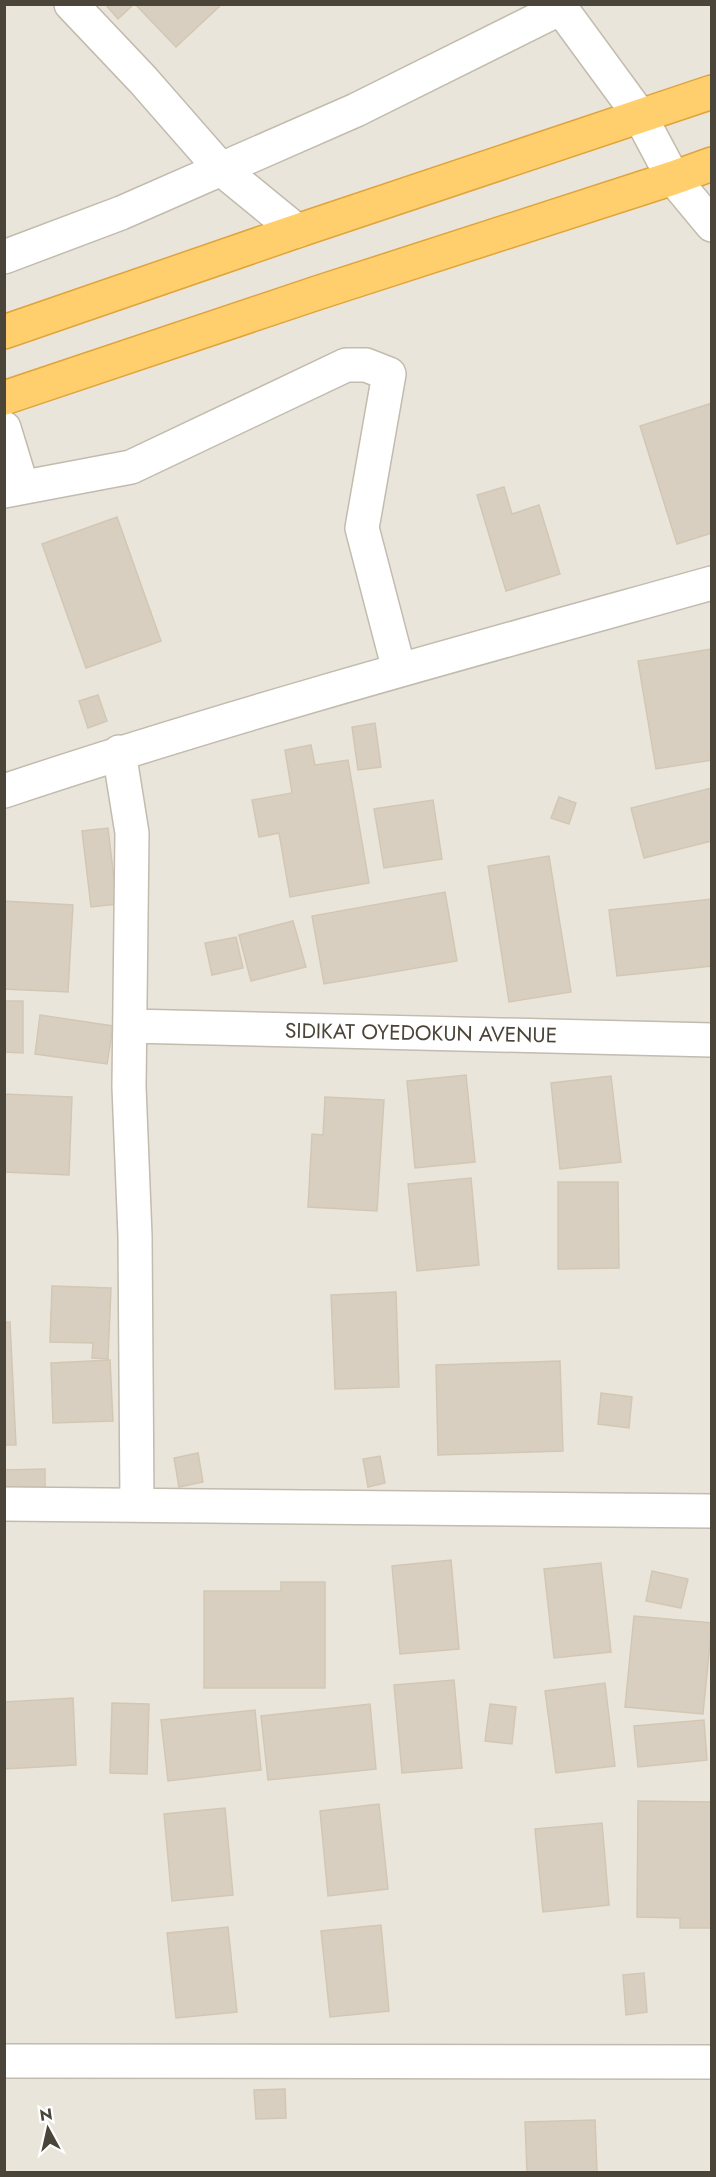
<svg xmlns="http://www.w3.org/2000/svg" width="716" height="2177" font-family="Jost,sans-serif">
	<rect width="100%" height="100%" fill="#f6f3ec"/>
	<path fill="#eae5da" d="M 5,5 L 711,5 L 711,2172 L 5,2172 Z"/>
	<path fill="#d8cfc1" stroke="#d3c7b4" stroke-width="1.5" d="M 105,4 L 134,4 L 118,19 Z
		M 135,4 L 222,4 L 176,47 Z
		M 712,403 L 712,533 L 677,544 L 640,426 Z
		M 504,487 L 512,514 L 539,505 L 560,574 L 506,591 L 477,495 Z
		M 117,517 L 161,641 L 86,668 L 42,544 Z
		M 712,649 L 712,760 L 656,769 L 638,661 Z
		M 98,695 L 107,721 L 88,728 L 79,701 Z
		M 375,723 L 381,767 L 358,770 L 352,727 Z
		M 311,745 L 315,765 L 348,760 L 369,883 L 290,897 L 279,833 L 259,837 L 252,800 L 292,793 L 285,750 Z
		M 712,788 L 712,841 L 644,858 L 631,808 Z
		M 559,797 L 576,803 L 569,824 L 551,818 Z
		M 433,800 L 442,859 L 384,868 L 374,809 Z
		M 108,828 L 117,904 L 91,907 L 82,831 Z
		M 549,856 L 571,992 L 509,1002 L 488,866 Z
		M 445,892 L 457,961 L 324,984 L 312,916 Z
		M 712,899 L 712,966 L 617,976 L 609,910 Z
		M 4,901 L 73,905 L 68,992 L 4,989 Z
		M 293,921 L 306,967 L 251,981 L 239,935 Z
		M 236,937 L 243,968 L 212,975 L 205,943 Z
		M 4,1001 L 23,1001 L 23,1053 L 4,1052 Z
		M 40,1015 L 113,1026 L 107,1064 L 35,1054 Z
		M 466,1075 L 475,1162 L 415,1168 L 407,1081 Z
		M 611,1076 L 621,1162 L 560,1169 L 551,1083 Z
		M 4,1094 L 72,1097 L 69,1175 L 4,1172 Z
		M 325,1097 L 384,1100 L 377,1211 L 308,1207 L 312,1134 L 323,1135 Z
		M 471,1178 L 479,1265 L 417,1271 L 408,1184 Z
		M 558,1182 L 618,1182 L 619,1268 L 558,1269 Z
		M 52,1286 L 111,1288 L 108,1359 L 92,1358 L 93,1343 L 50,1342 Z
		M 396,1292 L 399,1387 L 335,1389 L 331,1295 Z
		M 4,1322 L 10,1322 L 16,1445 L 4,1445 Z
		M 110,1360 L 113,1421 L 53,1423 L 51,1363 Z
		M 560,1361 L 563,1451 L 438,1455 L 436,1365 Z
		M 601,1393 L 632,1397 L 629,1428 L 598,1424 Z
		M 198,1453 L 203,1482 L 179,1487 L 174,1458 Z
		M 380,1456 L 385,1483 L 368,1487 L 363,1459 Z
		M 45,1469 L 45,1496 L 4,1497 L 4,1470 Z
		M 451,1560 L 459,1649 L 400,1654 L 392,1566 Z
		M 601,1563 L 611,1652 L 554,1658 L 544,1569 Z
		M 652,1571 L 688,1579 L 681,1608 L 646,1601 Z
		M 281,1582 L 325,1582 L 325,1688 L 204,1688 L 204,1591 L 281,1591 Z
		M 634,1616 L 712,1623 L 703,1714 L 625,1707 Z
		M 454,1680 L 462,1768 L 402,1773 L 394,1685 Z
		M 605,1683 L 615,1766 L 556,1773 L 545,1691 Z
		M 73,1698 L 76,1765 L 4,1769 L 4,1702 Z
		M 112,1703 L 149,1704 L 147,1774 L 110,1773 Z
		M 370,1704 L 376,1769 L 268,1780 L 261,1716 Z
		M 490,1704 L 516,1707 L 512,1744 L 485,1741 Z
		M 255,1710 L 261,1770 L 168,1781 L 161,1720 Z
		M 704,1720 L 707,1760 L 638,1767 L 634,1726 Z
		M 638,1801 L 712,1802 L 712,1928 L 680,1928 L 680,1918 L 637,1917 Z
		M 379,1804 L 388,1889 L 328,1896 L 320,1811 Z
		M 225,1808 L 233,1895 L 172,1901 L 164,1814 Z
		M 602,1823 L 609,1905 L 543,1912 L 535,1829 Z
		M 381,1925 L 389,2011 L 330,2017 L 321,1931 Z
		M 228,1927 L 237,2012 L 176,2018 L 167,1933 Z
		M 644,1973 L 647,2012 L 626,2015 L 623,1975 Z
		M 285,2089 L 286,2118 L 256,2119 L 254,2090 Z
		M 595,2120 L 597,2172 L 527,2172 L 525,2122 Z"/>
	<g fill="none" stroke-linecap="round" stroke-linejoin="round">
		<g stroke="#c2bbae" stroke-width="36">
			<path id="minor" d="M 71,4 L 143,80 L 220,168 L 297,231
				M 558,4 L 640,116 L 673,178 L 712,225
				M 4,257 L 121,213 L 356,110 L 561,8
				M 4,428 L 22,487
				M 4,491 L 131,467 L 346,365 L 366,365 L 389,374 L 362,528 L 399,670
				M 119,752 L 132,833 L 129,1087 L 135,1236 L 137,1504
				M 4,791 C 238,713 475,649 712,583
				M 130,1026 L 712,1040
				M 4,1504 L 712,1511
				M 4,2061 L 712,2062"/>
		</g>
		<g stroke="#e0a43c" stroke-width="36">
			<path id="highway" d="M 4,332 L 297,231 L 712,92
				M 4,398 L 317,293 L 673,178 L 712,164"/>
		</g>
		<use href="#minor" stroke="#fff" stroke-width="33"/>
		<use href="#highway" stroke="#ffcf6e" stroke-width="33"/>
	</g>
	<g text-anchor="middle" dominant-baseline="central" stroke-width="6" stroke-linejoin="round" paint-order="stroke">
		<g font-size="21" fill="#4b4439" stroke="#fff">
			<text transform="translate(421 1033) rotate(1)">SIDIKAT OYEDOKUN AVENUE</text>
		</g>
	</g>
	<rect width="716" height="2177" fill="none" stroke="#4b4439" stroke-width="12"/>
	<g transform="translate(48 2129) rotate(352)" stroke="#ffffff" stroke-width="4.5" paint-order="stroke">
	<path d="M0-4.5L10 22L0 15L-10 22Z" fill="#4b4439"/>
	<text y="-9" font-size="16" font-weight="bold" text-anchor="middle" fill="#4b4439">N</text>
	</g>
</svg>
